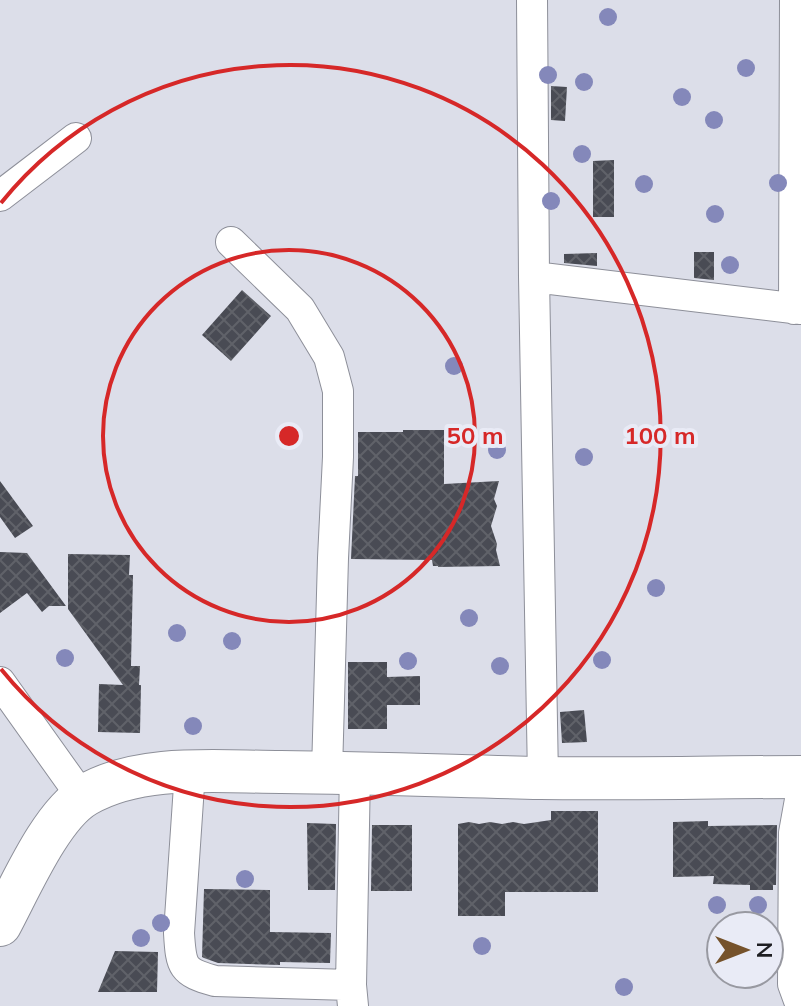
<svg xmlns="http://www.w3.org/2000/svg" width="801" height="1006" font-family="Mulish,sans-serif">
	<defs>
		<pattern id="building-cross-hatch" width="8" height="8" patternUnits="userSpaceOnUse" patternTransform="scale(2)"><rect width="8" height="8" fill="#494b54"/><path d="M0 0l8 8M0 8l8-8" fill="none" stroke="#606269"/></pattern>
	</defs>
	<rect width="100%" height="100%" fill="#dcdee9"/>
	<path fill="url(#building-cross-hatch)" d="M 551,86 L 567,87 L 565,121 L 551,120 Z
		M 614,160 L 614,217 L 593,217 L 593,161 Z
		M 694,252 L 714,252 L 714,280 L 694,278 Z
		M 597,253 L 597,266 L 564,263 L 564,254 Z
		M 242,290 L 271,316 L 231,361 L 202,335 Z
		M 403,430 L 444,430 L 444,484 L 499,481 L 494,499 L 497,506 L 491,526 L 497,544 L 496,550 L 500,566 L 438,567 L 438,566 L 433,566 L 432,560 L 351,559 L 355,476 L 358,476 L 358,432 L 403,432 Z
		M 0,481 L 33,526 L 15,538 L 0,517 Z
		M 0,552 L 27,553 L 66,606 L 49,606 L 42,612 L 27,593 L 0,613 Z
		M 68,554 L 130,555 L 129,575 L 133,575 L 131,666 L 140,666 L 139,685 L 141,685 L 140,733 L 98,732 L 99,684 L 123,685 L 68,609 Z
		M 348,662 L 387,662 L 387,677 L 420,676 L 420,705 L 387,705 L 387,729 L 348,729 Z
		M 584,710 L 587,742 L 562,743 L 560,712 Z
		M 551,811 L 598,811 L 598,892 L 505,892 L 505,916 L 458,916 L 458,824 L 469,822 L 479,824 L 490,822 L 502,824 L 513,822 L 524,824 L 551,820 Z
		M 708,821 L 708,826 L 777,825 L 776,885 L 773,885 L 773,890 L 750,890 L 750,885 L 713,884 L 714,876 L 673,877 L 673,822 Z
		M 307,823 L 336,824 L 335,890 L 308,890 Z
		M 372,825 L 412,825 L 412,891 L 371,891 Z
		M 204,889 L 270,890 L 270,932 L 331,933 L 330,963 L 280,962 L 280,965 L 218,963 L 204,958 L 202,957 Z
		M 115,951 L 158,952 L 157,992 L 98,992 Z"/>
	<g fill="none" stroke-linecap="round" stroke-linejoin="round">
		<g stroke="#8d8f99" stroke-width="32">
			<path id="minor" d="M 532,0 L 534,277 L 543,778
				M 0,196 L 76,138
				M 231,242 L 300,309 L 329,357 L 338,391 L 338,457 L 333,558 L 327,772
				M 534,277 L 801,309
				M 794,309 L 795,0
				M 0,682 L 82,797
				M 190,771 L 179,933 C 181,967 182,972 215,981 L 351,985 L 353,1006
				M 801,794 L 794,833 L 793,984 L 801,1006
				M 351,985 L 355,772"/>
		</g>
		<g stroke="#8d8f99" stroke-width="44">
			<path id="secondary" d="M 0,925 C 20,888 51,815 86,795 C 141,763 219,772 281,772 C 368,773 454,776 541,778 C 628,779 714,777 801,777"/>
		</g>
		<use href="#minor" stroke="#fff" stroke-width="30"/>
		<use href="#secondary" stroke="#fff" stroke-width="42"/>
	</g>
	<g fill="#8488ba">
		<circle cx="608" cy="17" r="9"/>
		<circle cx="746" cy="68" r="9"/>
		<circle cx="548" cy="75" r="9"/>
		<circle cx="584" cy="82" r="9"/>
		<circle cx="682" cy="97" r="9"/>
		<circle cx="714" cy="120" r="9"/>
		<circle cx="582" cy="154" r="9"/>
		<circle cx="778" cy="183" r="9"/>
		<circle cx="644" cy="184" r="9"/>
		<circle cx="551" cy="201" r="9"/>
		<circle cx="715" cy="214" r="9"/>
		<circle cx="730" cy="265" r="9"/>
		<circle cx="454" cy="366" r="9"/>
		<circle cx="497" cy="450" r="9"/>
		<circle cx="584" cy="457" r="9"/>
		<circle cx="656" cy="588" r="9"/>
		<circle cx="469" cy="618" r="9"/>
		<circle cx="177" cy="633" r="9"/>
		<circle cx="232" cy="641" r="9"/>
		<circle cx="65" cy="658" r="9"/>
		<circle cx="602" cy="660" r="9"/>
		<circle cx="408" cy="661" r="9"/>
		<circle cx="500" cy="666" r="9"/>
		<circle cx="193" cy="726" r="9"/>
		<circle cx="245" cy="879" r="9"/>
		<circle cx="717" cy="905" r="9"/>
		<circle cx="758" cy="905" r="9"/>
		<circle cx="161" cy="923" r="9"/>
		<circle cx="141" cy="938" r="9"/>
		<circle cx="482" cy="946" r="9"/>
		<circle cx="624" cy="987" r="9"/>
	</g>
	<g fill="none" stroke="#d62828" stroke-width="4">
		<circle cx="289" cy="436" r="186"/>
		<path d="M1 203A371 371 0 1 1 1 669"/>
	</g>
	<circle cx="289" cy="436" r="12" fill="#d62828" stroke="#e9ebf6" stroke-width="4"/>
	<g font-size="24" text-anchor="middle" font-weight="bold" fill="#d62828" stroke="#e9ebf6" stroke-width="8" stroke-linejoin="round" paint-order="stroke">
		<text x="475" y="444">50 m</text>
		<text x="660" y="444">100 m</text>
	</g>
	<g transform="translate(745 950) rotate(90)"><circle r="38" fill="#e9ebf6" stroke="#9899a1" stroke-width="2"/>
	<path d="M0-6L14 30L0 20L-14 30Z" fill="#75522b"/>
	<text y="-12" font-size="22" font-weight="bold" text-anchor="middle" fill="#1e1e22">N</text>
	</g>
</svg>
